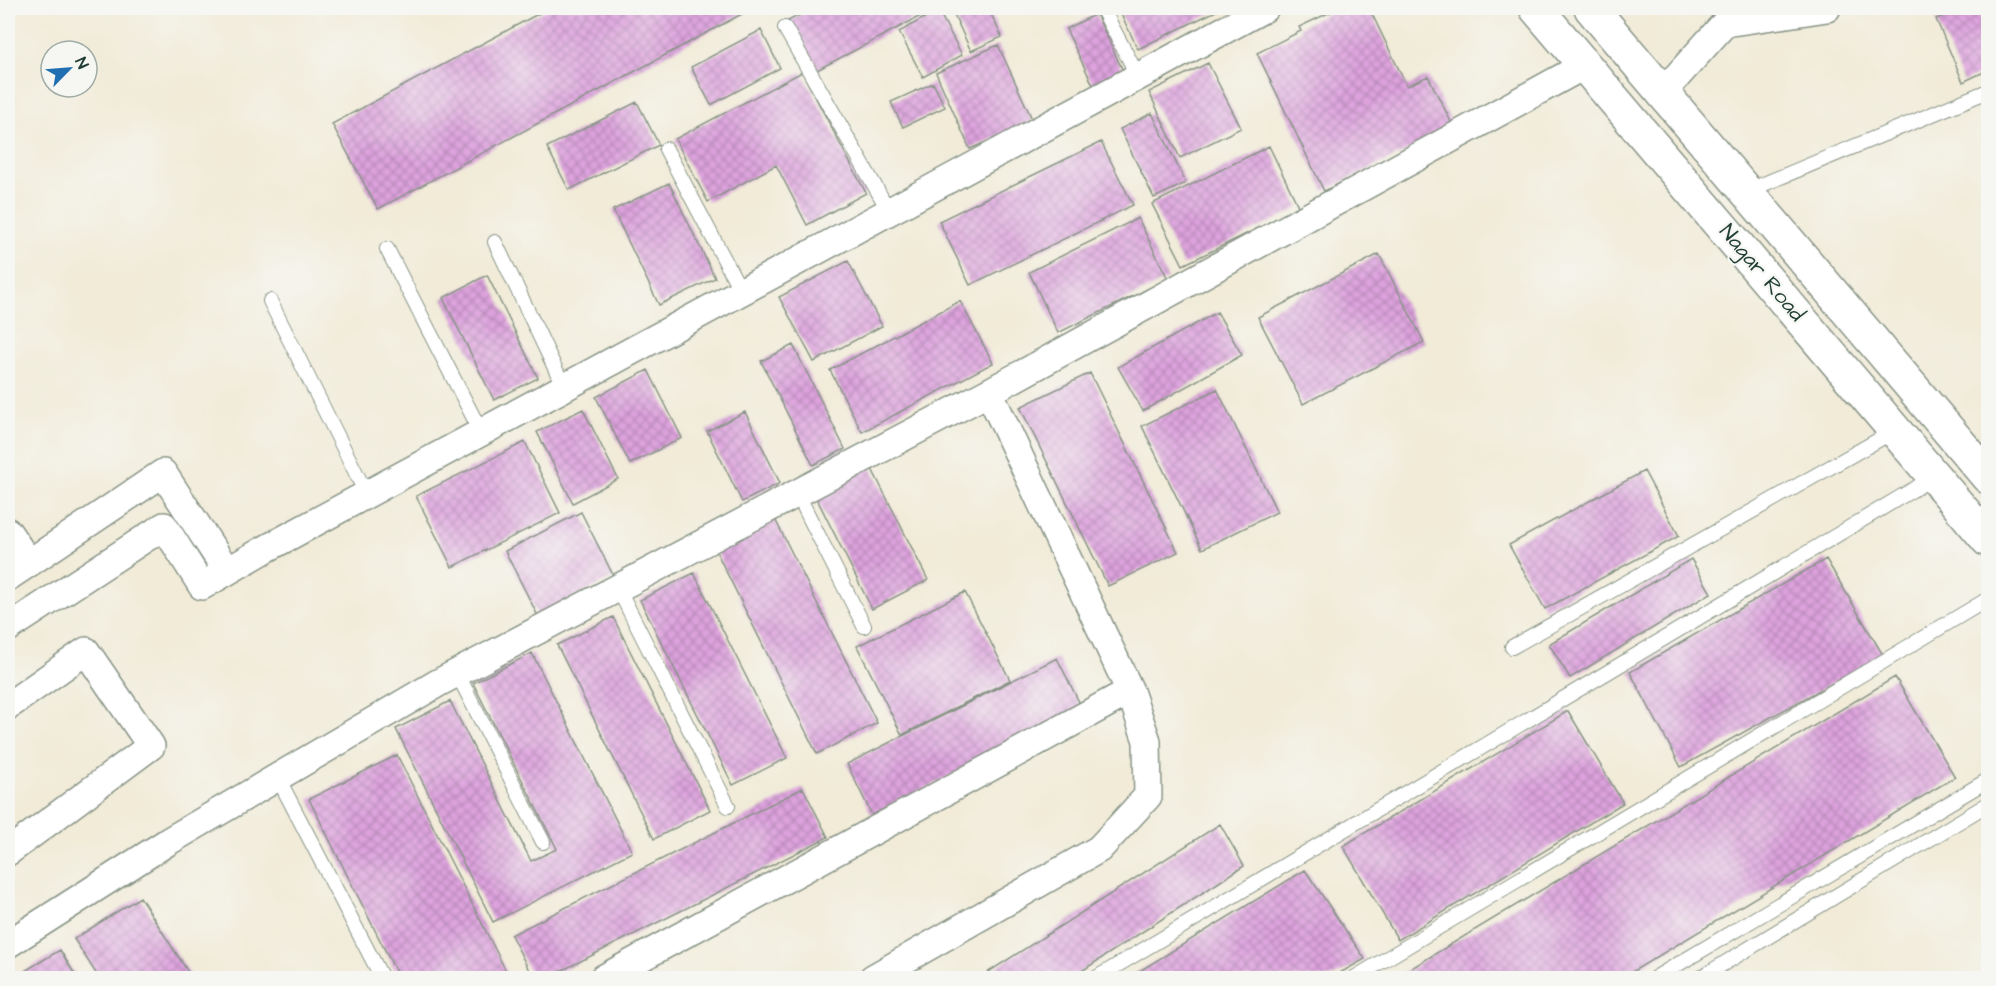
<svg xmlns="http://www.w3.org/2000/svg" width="1996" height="986" font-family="'Architects Daughter',sans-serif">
	<defs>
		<pattern id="building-cross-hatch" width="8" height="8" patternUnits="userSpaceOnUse" patternTransform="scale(1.5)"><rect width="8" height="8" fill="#dea3de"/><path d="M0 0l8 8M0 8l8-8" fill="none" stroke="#b386b5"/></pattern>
	</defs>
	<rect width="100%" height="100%" fill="#f6f6f2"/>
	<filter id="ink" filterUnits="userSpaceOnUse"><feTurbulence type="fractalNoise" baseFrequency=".0167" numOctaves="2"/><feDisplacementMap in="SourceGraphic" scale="12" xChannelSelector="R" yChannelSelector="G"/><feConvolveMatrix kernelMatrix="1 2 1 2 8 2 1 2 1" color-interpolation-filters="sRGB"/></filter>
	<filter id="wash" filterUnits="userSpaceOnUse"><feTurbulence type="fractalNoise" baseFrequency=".008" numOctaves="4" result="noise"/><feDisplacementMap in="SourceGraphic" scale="24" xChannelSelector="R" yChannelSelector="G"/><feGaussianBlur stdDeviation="1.35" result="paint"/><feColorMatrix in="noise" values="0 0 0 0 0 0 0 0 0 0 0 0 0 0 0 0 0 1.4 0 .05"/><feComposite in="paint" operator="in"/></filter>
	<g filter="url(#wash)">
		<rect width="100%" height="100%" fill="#f1ebd8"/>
		<g id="blocks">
			<path fill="url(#building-cross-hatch)" d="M 549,8 L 753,8 L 378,209 L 332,124 Z
				M 813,8 L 936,8 L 815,71 L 788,21 Z
				M 951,8 L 988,8 L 1002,37 L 971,51 Z
				M 1118,8 L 1222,8 L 1138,49 Z
				M 1339,8 L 1369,8 L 1407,86 L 1428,76 L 1454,128 L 1324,191 L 1257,53 L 1301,31 L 1299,27 Z
				M 1963,8 L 1988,8 L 1988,70 L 1963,82 L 1936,19 Z
				M 938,10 L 962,55 L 923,77 L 899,32 Z
				M 1096,14 L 1124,73 L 1094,87 L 1066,29 Z
				M 761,30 L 780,68 L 711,105 L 691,67 Z
				M 998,45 L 1033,121 L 970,149 L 936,73 Z
				M 1208,63 L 1241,128 L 1180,158 L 1149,92 Z
				M 802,72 L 866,193 L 807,225 L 776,165 L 708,202 L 675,139 Z
				M 933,83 L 945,107 L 903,127 L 891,102 Z
				M 637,102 L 659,145 L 569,190 L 547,147 Z
				M 1152,113 L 1186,183 L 1154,198 L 1120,129 Z
				M 1101,142 L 1133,205 L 970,285 L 939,221 Z
				M 1269,146 L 1299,208 L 1183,265 L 1152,204 Z
				M 669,183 L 715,278 L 659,305 L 613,210 Z
				M 1138,218 L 1168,279 L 1058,333 L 1029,272 Z
				M 1379,254 L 1424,342 L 1303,404 L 1258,317 Z
				M 848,261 L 882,326 L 814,362 L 779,297 Z
				M 487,275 L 538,378 L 494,400 L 443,298 Z
				M 960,301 L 993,363 L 862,432 L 830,370 Z
				M 1217,312 L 1242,355 L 1143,411 L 1118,367 Z
				M 793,345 L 845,449 L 813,465 L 761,361 Z
				M 648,370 L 682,438 L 630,464 L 596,397 Z
				M 1090,373 L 1178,552 L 1108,586 L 1020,407 Z
				M 1217,389 L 1277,512 L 1202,549 L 1142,426 Z
				M 583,409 L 618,479 L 573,503 L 537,432 Z
				M 745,412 L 780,483 L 742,502 L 707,431 Z
				M 525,442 L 560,513 L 452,567 L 416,496 Z
				M 870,465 L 928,580 L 872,609 L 814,493 Z
				M 1644,471 L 1679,536 L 1545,609 L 1509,545 Z
				M 581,512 L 614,577 L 538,616 L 505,551 Z
				M 774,517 L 877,723 L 817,754 L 714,547 Z
				M 1691,559 L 1711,593 L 1570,678 L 1549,644 Z
				M 1826,559 L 1883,655 L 1681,767 L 1630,672 Z
				M 694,573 L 787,758 L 733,785 L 640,600 Z
				M 965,592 L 1010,680 L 902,735 L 857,646 Z
				M 613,617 L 710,810 L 654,839 L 557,645 Z
				M 532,653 L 632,852 L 493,922 L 396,729 L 450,701 L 531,861 L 557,849 L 473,683 Z
				M 1057,658 L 1083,710 L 872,815 L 847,764 Z
				M 1895,677 L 1955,777 L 1622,978 L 1395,978 Z
				M 1568,711 L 1623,803 L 1398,940 L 1343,846 Z
				M 397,755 L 508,975 L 500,978 L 399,978 L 309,799 Z
				M 803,788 L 828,837 L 547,978 L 533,978 L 511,935 Z
				M 1220,824 L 1244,866 L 1071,978 L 979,978 Z
				M 1305,870 L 1365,959 L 1331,978 L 1128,978 Z
				M 140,897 L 192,978 L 99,978 L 74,939 Z
				M 60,950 L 77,978 L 13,978 Z"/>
		</g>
	</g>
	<g filter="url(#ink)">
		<use href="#blocks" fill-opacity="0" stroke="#889486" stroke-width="1.5"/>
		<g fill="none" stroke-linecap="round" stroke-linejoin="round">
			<g stroke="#889486" stroke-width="16">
				<path id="service" d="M 1102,8 L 1138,76
					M 785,28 L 889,211
					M 666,149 L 741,291
					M 1747,191 L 1988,91
					M 495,242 L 564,387
					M 387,249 L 481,432
					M 270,301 L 367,495
					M 797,493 L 864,626
					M 618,588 L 728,806
					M 1512,647 L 1896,430
					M 457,673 L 543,842
					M 278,778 L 382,978
					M 1096,978 L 1934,477
					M 1354,978 L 1988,599
					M 1655,978 L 1988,780
					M 1700,978 L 1988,804"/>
			</g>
			<g stroke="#889486" stroke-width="30">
				<path id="minor" d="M 1663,92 L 1725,23 L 1827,8
					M 8,532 L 29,563 L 163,473 L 227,571
					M 8,577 L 29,563
					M 8,628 L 164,526 L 202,586 L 264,550 L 1265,8
					M 8,706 L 86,651 L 151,746 L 8,852
					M 8,944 L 169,841 L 438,683 L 989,392 L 1585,65
					M 604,978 L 1130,691
					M 873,978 L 1099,849 L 1148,796 L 1147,741 L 1130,691 L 989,392"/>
			</g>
			<g stroke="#889486" stroke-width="36">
				<path id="trunk" d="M 1536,8 L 1988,540
					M 1591,8 L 1988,477"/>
			</g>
			<use href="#service" stroke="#fff" stroke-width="14"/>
			<use href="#minor" stroke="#fff" stroke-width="27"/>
			<use href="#trunk" stroke="#fff" stroke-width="33"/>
		</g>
	</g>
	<g text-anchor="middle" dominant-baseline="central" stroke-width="4.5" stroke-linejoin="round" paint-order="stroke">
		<g font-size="22" fill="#1f3d34" stroke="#f6f6f2">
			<text transform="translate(1762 273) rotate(50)">Nagar Road</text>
		</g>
	</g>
	<rect width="1996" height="986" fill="none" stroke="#f6f6f2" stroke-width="30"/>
	<g transform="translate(69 69) rotate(65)"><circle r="28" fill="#f6f6f2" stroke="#a0aca6" stroke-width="1.5"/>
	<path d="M0-4.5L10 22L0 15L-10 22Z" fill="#1f6fb2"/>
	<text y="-9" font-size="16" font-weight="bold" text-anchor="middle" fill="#1f3d34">N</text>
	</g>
</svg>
